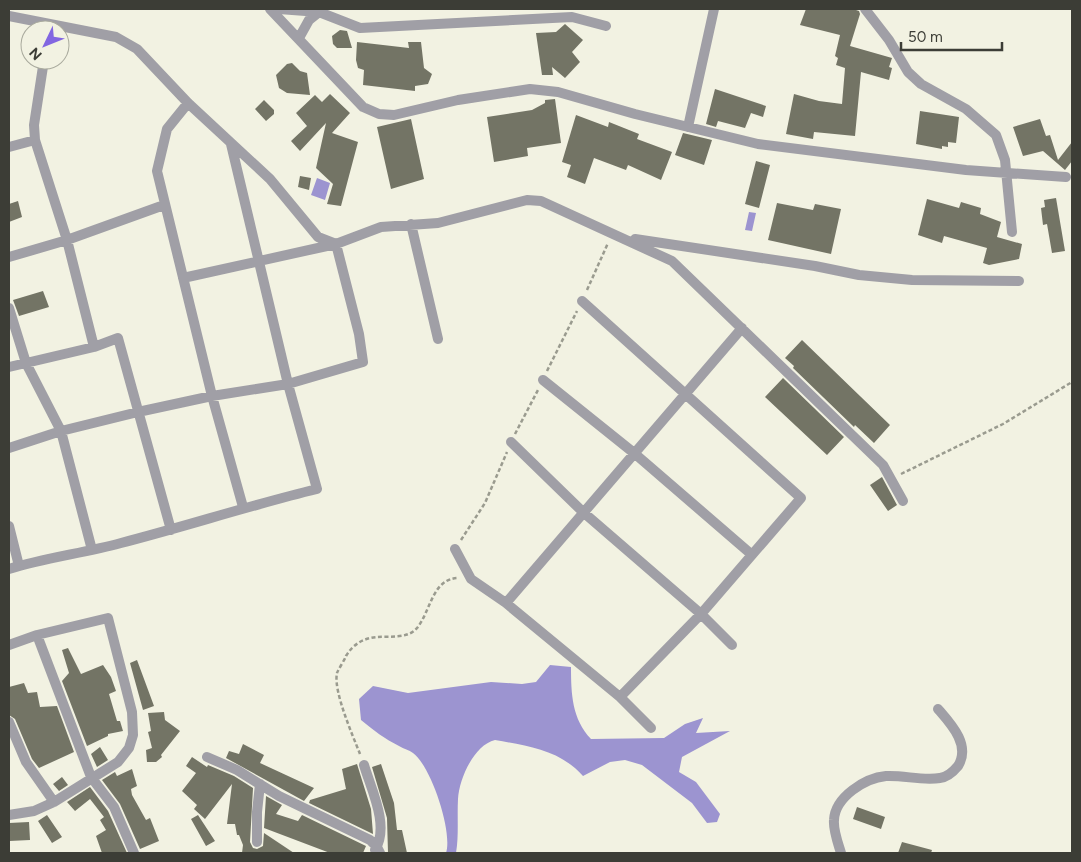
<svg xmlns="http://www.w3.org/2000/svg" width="1081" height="862" font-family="Figtree,sans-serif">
	<rect width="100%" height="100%" fill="#f2f2e2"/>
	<path fill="#9c94d0" d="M 317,178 L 330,183 L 325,200 L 311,195 Z
		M 749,212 L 756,213 L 752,231 L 745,230 Z
		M 550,665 L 571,667 C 571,694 572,719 591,739 L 664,738 L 685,724 L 703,718 L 696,733 L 730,731 L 682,757 L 679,772 L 696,782 L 720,814 L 717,822 L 707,823 L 692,803 L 642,765 L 625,760 L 610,762 L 583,776 C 560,750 528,746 495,740 C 474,745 459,779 458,799 C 457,817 459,835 456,853 L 446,853 C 453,832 431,766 413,753 C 409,750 404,749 399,746 C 385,739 373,730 361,720 L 359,699 L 373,686 L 408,693 L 491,682 L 522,684 L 536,682 Z"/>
	<path fill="#737465" d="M 806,9 L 853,9 L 859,11 L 860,14 L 850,46 L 892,58 L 889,67 L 892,68 L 889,80 L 861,72 L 855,136 L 814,132 L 813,139 L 786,134 L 794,94 L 819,101 L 842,104 L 845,68 L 836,65 L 838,58 L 835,56 L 840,35 L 800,25 Z
		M 565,24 L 583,40 L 572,52 L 580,62 L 565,78 L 552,67 L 553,75 L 542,75 L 536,33 L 556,32 Z
		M 340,30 L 347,31 L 352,48 L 337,48 L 333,44 L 332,36 Z
		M 357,42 L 409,48 L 408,42 L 421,42 L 424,68 L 432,74 L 428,84 L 415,86 L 415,91 L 363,85 L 364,70 L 358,68 L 356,60 Z
		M 292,63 L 300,71 L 307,73 L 310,95 L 287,93 L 279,88 L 276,75 L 287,64 Z
		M 715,89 L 766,106 L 763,117 L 751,113 L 745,128 L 718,121 L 716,127 L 706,124 Z
		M 330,94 L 350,113 L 332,133 L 358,142 L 341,206 L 327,204 L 333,184 L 316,168 L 326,123 L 300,151 L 291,141 L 307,126 L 296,113 L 315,95 L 322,102 Z
		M 555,99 L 561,143 L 527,148 L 528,156 L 494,162 L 487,117 L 532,110 L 545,103 L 545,100 Z
		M 264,100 L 274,110 L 274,114 L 266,121 L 255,109 Z
		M 920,111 L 959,117 L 956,143 L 948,142 L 948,147 L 942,146 L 942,149 L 916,144 Z
		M 576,115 L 608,127 L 609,122 L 639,134 L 637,139 L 672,152 L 661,180 L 628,165 L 626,170 L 594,158 L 585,184 L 567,177 L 571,165 L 562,162 Z
		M 411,119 L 424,179 L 391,189 L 377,127 Z
		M 1040,119 L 1046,136 L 1050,135 L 1058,160 L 1072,142 L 1072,161 L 1065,170 L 1043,151 L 1023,156 L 1013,127 Z
		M 683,133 L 712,140 L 704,165 L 675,155 Z
		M 756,161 L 770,165 L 759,208 L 745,204 Z
		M 300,176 L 311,178 L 309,190 L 298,187 Z
		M 1056,198 L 1065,251 L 1052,253 L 1047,224 L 1043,225 L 1041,208 L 1045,207 L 1044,200 Z
		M 927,199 L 959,208 L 961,202 L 981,208 L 980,214 L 1001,222 L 997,237 L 1022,244 L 1019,259 L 989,265 L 983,263 L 987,248 L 944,236 L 942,243 L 918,235 Z
		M 18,201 L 22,217 L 9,222 L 9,204 Z
		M 777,203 L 813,210 L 815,204 L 841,209 L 831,254 L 768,240 Z
		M 43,291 L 49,307 L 19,316 L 13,300 Z
		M 802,340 L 890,425 L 874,443 L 855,425 L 854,427 L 793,368 L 794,366 L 785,358 Z
		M 783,378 L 844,437 L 827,455 L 765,397 Z
		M 882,477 L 897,505 L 888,511 L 870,485 Z
		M 68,648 L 81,674 L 103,665 L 111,677 L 116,691 L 109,694 L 117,721 L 120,721 L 123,731 L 108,734 L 108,736 L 87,746 L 62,681 L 69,673 L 62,650 Z
		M 137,660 L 154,706 L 143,710 L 130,663 Z
		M 24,683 L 28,693 L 37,692 L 40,707 L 57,706 L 74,752 L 39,768 L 32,759 L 15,719 L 9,715 L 9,687 Z
		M 164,712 L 165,720 L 180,731 L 161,755 L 162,757 L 156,762 L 147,762 L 146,750 L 152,748 L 148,732 L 151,731 L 148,713 Z
		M 243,744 L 264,755 L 260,763 L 314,788 L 304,801 L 226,758 L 229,751 L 239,754 Z
		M 100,747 L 108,760 L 97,767 L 91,754 Z
		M 192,757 L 207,767 L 208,765 L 234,776 L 253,788 L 250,842 L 253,848 L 257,849 L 263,846 L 264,833 L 294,853 L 242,853 L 243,845 L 239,835 L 237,835 L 235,824 L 227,824 L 232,784 L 205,819 L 194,809 L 197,805 L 182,791 L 196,773 L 186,766 Z
		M 357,764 L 371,809 L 373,834 L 309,803 L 310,800 L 346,789 L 342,769 Z
		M 381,764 L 394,803 L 397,830 L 402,830 L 407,853 L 388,853 L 387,818 L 372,767 Z
		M 132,769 L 137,786 L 131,789 L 132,795 L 146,820 L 150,818 L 159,841 L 140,849 L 120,804 L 102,780 L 115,772 L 117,776 Z
		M 62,777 L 68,785 L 59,791 L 53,784 Z
		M 90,787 L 108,811 L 127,853 L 102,853 L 96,836 L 106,830 L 100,820 L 104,817 L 90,799 L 75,811 L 67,802 Z
		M 266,796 L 282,805 L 276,814 L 298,821 L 302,815 L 366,846 L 363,853 L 330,853 L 264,828 Z
		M 857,807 L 885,817 L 881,829 L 853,819 Z
		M 47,815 L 62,837 L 52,843 L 38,821 Z
		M 198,815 L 215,841 L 206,846 L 191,819 Z
		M 29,822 L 30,840 L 9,841 L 9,823 Z
		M 902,842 L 932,850 L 931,853 L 898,853 Z"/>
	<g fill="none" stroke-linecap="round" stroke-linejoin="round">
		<path stroke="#9a9b8f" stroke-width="2.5" stroke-dasharray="4 2.5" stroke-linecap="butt" d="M 587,290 L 608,243
			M 547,371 L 577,311
			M 515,434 L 538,390
			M 901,474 L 1003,424 L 1072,382
			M 461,540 L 485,503 L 507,452
			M 360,754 C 353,736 333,691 337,673 C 339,668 344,661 346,656 C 353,644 364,638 377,637 C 390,636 408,639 417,628 C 431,611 432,578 459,578"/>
		<path stroke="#a09fa6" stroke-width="10" d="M 270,9 L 363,107 L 379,114 L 394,115 L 458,100 L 530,89 L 558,92 L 635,114 L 758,144 L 966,170 L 1066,177
			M 279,9 L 319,12 L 360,28 L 572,17 L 606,26
			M 865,9 L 889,40 L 908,72 L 921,84 L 966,109 L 996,135 L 1005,160 L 1012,232
			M 9,16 L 116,37 L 137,49 L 188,103 L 270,179 L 318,237 L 336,244 L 381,227 L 438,223 L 527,200 L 541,201 L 672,261 L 883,465 L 903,501
			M 299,38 L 309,20 L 319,12
			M 44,60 L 34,125 L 35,140 L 67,240 L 94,347 L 118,338 L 171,530
			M 188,103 L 167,129 L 157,171 L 212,396 L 243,507
			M 688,127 L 714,9
			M 9,147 L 35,140
			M 411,224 L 438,339
			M 635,239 L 815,266 L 859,275 L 912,280 L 1019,281
			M 9,257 L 67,240 L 164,205
			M 582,301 L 801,498 L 701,614 L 620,697
			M 9,308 L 26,363 L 61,431 L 92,550
			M 9,367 L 94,347
			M 543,380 L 634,453 L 751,554
			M 511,442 L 583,512 L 701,614 L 732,645
			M 9,448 L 61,431 L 138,412 L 212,396 L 288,384 L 363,362 L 359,334 L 336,244 L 183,278
			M 9,526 L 19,566
			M 455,549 L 471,579 L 506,603 L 620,697 L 651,728
			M 9,569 C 45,558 84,553 121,543 C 187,526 251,505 317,489 L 288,384 L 231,144
			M 506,603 L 742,328
			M 37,635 L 91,777 L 114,807 L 134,853
			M 9,645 L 37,635 L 108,618 L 132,712 L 133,735 L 129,748 L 118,762 L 54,802 L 34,811 L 9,815
			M 9,722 L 26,762 L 54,802
			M 207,757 L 237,770 L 279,796 L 370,840 L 377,847 L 380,853
			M 364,765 C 371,789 390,826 375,850
			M 257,842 L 257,812 L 260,784
			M 841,853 C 838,843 833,830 834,820 C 835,797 865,778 886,776 C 904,775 922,781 940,778 C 948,777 953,772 958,766 C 971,745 951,724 938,709"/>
	</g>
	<rect width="1081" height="862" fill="none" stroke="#3c3d36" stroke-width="20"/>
	<g transform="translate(45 45) rotate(227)"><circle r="24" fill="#f2f2e2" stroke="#a9aa9d"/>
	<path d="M0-4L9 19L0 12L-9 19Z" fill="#8266e1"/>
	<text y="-8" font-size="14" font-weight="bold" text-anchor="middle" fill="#3c3d36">N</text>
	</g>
	<path d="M901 42v8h101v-8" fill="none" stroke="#3c3d36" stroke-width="2.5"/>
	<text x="908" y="42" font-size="15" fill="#3c3d36" stroke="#f2f2e2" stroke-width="4" paint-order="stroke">50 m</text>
</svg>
